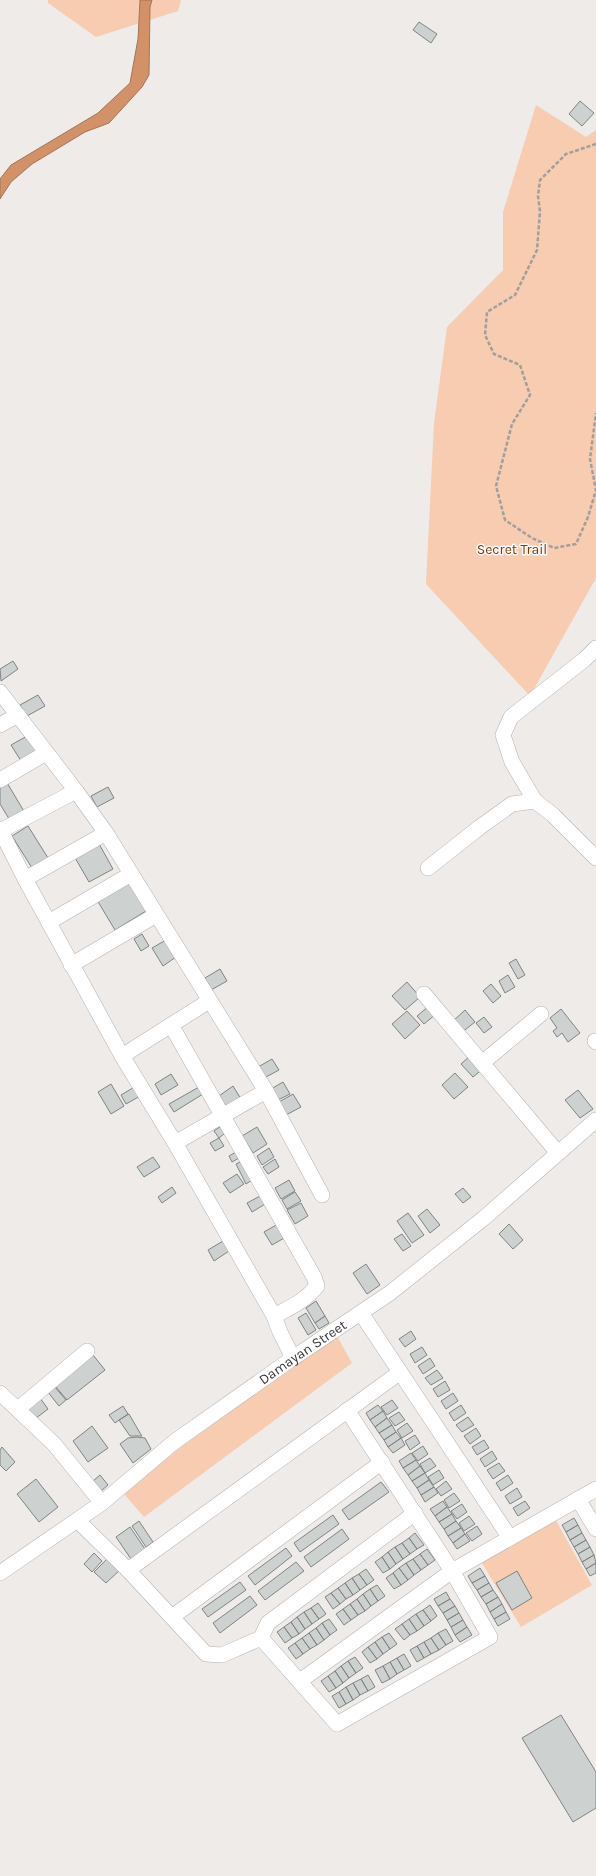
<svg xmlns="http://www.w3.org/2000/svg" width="596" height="1876" font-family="Karla,sans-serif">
	<rect width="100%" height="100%" fill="#eeebe9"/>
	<path fill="#f7ccb1" d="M 48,0 L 181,0 L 178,11 L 96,37 L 48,3 Z
		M 536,105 L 586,137 L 596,130 L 596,578 L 530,696 L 426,584 L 434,423 L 447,327 L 503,270 L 503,212 Z
		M 337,1336 L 352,1363 L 144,1517 L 124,1494 L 181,1447 Z
		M 554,1517 L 592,1585 L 521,1627 L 480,1560 Z"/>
	<path fill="#d29166" stroke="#a47557" d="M 140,0 L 152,0 L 150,7 L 149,75 L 142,87 L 109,123 L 85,132 L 32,164 L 11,182 L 0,199 L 0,179 L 11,165 L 98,113 L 130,83 L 138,39 Z"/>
	<path fill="#cdd1d0" stroke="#808483" d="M 419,22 L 437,34 L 431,43 L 413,30 Z
		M 580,101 L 594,113 L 582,126 L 569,114 Z
		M 13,661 L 18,669 L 1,681 L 0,669 Z
		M 38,695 L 45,706 L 27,716 L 20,705 Z
		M 29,735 L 38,750 L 21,761 L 11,745 Z
		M 6,781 L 25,813 L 11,822 L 0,804 L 0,785 Z
		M 108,787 L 114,798 L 97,807 L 91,796 Z
		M 28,826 L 48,858 L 32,868 L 12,836 Z
		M 98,842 L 113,869 L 89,882 L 74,856 Z
		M 129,881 L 146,911 L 115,930 L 97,900 Z
		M 142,934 L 149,946 L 141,951 L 134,939 Z
		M 166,940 L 176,957 L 163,966 L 152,948 Z
		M 516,959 L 525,975 L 518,979 L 509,963 Z
		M 220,969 L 227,981 L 211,990 L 205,978 Z
		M 508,975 L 515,987 L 505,993 L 499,981 Z
		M 407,982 L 420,997 L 405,1010 L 392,996 Z
		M 491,984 L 501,996 L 493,1003 L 483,991 Z
		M 429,1006 L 436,1014 L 424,1024 L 417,1016 Z
		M 561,1009 L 580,1033 L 568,1042 L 562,1033 L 557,1037 L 553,1031 L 557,1028 L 550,1018 Z
		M 465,1010 L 475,1022 L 461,1033 L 452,1022 Z
		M 407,1011 L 420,1025 L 405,1039 L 392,1024 Z
		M 484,1017 L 492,1027 L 484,1033 L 476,1023 Z
		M 472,1054 L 484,1068 L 473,1077 L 461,1064 Z
		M 272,1059 L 279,1070 L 264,1078 L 258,1067 Z
		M 455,1073 L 468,1087 L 454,1099 L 442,1085 Z
		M 171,1074 L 178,1085 L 161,1095 L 155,1084 Z
		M 283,1082 L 290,1094 L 278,1100 L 271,1089 Z
		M 111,1084 L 124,1106 L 111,1114 L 98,1092 Z
		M 136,1086 L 142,1095 L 126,1104 L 121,1095 Z
		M 233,1086 L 241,1099 L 227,1108 L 219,1096 Z
		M 199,1087 L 203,1094 L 174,1112 L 169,1104 Z
		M 578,1090 L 593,1109 L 580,1118 L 565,1100 Z
		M 293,1094 L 301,1107 L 286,1115 L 279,1102 Z
		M 221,1126 L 225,1133 L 219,1138 L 214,1131 Z
		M 257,1127 L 267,1144 L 253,1153 L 242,1136 Z
		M 219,1138 L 224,1146 L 215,1151 L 210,1143 Z
		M 269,1148 L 274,1157 L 262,1165 L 257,1156 Z
		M 236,1152 L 239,1158 L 232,1162 L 229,1156 Z
		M 153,1157 L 160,1167 L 144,1177 L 137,1167 Z
		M 275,1159 L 279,1167 L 268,1174 L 263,1167 Z
		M 242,1161 L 252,1180 L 246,1184 L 236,1164 Z
		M 237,1174 L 244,1184 L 230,1193 L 223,1183 Z
		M 289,1180 L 295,1191 L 281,1199 L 275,1188 Z
		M 172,1187 L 176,1193 L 162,1203 L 158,1197 Z
		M 463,1188 L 471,1197 L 463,1203 L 455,1194 Z
		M 295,1192 L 301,1201 L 287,1209 L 282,1200 Z
		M 262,1195 L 267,1203 L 252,1212 L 247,1203 Z
		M 301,1203 L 308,1216 L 295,1224 L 287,1210 Z
		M 427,1209 L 440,1225 L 430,1233 L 418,1216 Z
		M 408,1213 L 424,1235 L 412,1243 L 397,1221 Z
		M 278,1224 L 286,1237 L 272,1245 L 264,1232 Z
		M 509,1224 L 523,1240 L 513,1249 L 499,1234 Z
		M 402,1234 L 411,1246 L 403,1251 L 394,1239 Z
		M 223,1241 L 229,1251 L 214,1261 L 208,1250 Z
		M 366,1264 L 380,1285 L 367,1294 L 353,1273 Z
		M 316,1301 L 325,1316 L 315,1323 L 306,1308 Z
		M 306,1313 L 316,1330 L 308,1335 L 298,1318 Z
		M 325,1316 L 329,1323 L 319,1329 L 315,1323 Z
		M 411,1331 L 416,1339 L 405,1347 L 399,1339 Z
		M 422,1347 L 427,1355 L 415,1363 L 410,1354 Z
		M 93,1355 L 105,1370 L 67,1400 L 55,1386 Z
		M 430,1358 L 435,1366 L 423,1374 L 418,1366 Z
		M 437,1370 L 443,1378 L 431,1385 L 425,1378 Z
		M 445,1381 L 450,1390 L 438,1397 L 433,1389 Z
		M 54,1386 L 66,1400 L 59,1406 L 47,1391 Z
		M 453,1393 L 458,1401 L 446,1409 L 441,1401 Z
		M 40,1398 L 48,1409 L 35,1419 L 26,1409 Z
		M 392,1400 L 398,1408 L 387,1415 L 381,1407 Z
		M 378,1405 L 383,1411 L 370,1420 L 366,1413 Z
		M 461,1405 L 466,1413 L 454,1421 L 449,1413 Z
		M 123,1406 L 128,1414 L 115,1423 L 109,1415 Z
		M 383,1411 L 387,1418 L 375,1427 L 370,1420 Z
		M 399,1412 L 405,1420 L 395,1426 L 389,1418 Z
		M 129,1414 L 140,1433 L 142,1436 L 130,1436 L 119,1420 Z
		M 468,1417 L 474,1425 L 462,1432 L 456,1425 Z
		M 387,1418 L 392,1425 L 379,1433 L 375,1427 Z
		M 407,1423 L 413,1431 L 402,1438 L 397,1430 Z
		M 392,1425 L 396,1432 L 384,1440 L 379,1433 Z
		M 92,1426 L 108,1448 L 88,1462 L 73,1441 Z
		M 476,1428 L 481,1436 L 470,1444 L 464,1436 Z
		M 396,1432 L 401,1438 L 388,1447 L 384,1440 Z
		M 415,1435 L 420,1443 L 410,1450 L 405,1441 Z
		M 137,1437 L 145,1438 L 151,1449 L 133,1463 L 120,1444 L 128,1438 Z
		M 401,1438 L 405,1445 L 393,1453 L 388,1447 Z
		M 484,1440 L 489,1448 L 477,1455 L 472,1447 Z
		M 423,1446 L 428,1454 L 418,1461 L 412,1453 Z
		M 2,1447 L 15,1462 L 6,1471 L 0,1465 L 0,1450 Z
		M 492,1451 L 497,1459 L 485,1467 L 480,1459 Z
		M 411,1453 L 416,1460 L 403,1468 L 399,1461 Z
		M 430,1458 L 436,1466 L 425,1473 L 420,1464 Z
		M 416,1460 L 420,1466 L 408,1475 L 403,1468 Z
		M 499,1463 L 505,1471 L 493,1479 L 487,1470 Z
		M 420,1466 L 425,1473 L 412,1481 L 408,1475 Z
		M 439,1470 L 444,1478 L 433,1485 L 428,1477 Z
		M 425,1473 L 429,1480 L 417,1488 L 412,1481 Z
		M 100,1475 L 108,1485 L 101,1491 L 93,1481 Z
		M 508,1475 L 513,1483 L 501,1491 L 496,1483 Z
		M 36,1479 L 58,1507 L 39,1522 L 17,1494 Z
		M 429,1480 L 434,1487 L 421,1495 L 417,1488 Z
		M 446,1481 L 452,1489 L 441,1496 L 436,1489 Z
		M 381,1482 L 389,1492 L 349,1520 L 342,1510 Z
		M 434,1487 L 438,1493 L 425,1502 L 421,1495 Z
		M 517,1488 L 522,1497 L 510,1504 L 505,1496 Z
		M 454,1493 L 460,1501 L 449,1508 L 444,1500 Z
		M 443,1501 L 447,1507 L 435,1516 L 430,1509 Z
		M 525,1501 L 530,1508 L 518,1516 L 513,1508 Z
		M 462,1504 L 467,1512 L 457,1519 L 451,1511 Z
		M 447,1507 L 452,1514 L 439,1522 L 435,1516 Z
		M 452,1514 L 456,1521 L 444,1529 L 439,1522 Z
		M 333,1515 L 339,1524 L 300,1552 L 294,1543 Z
		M 469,1516 L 475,1524 L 464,1531 L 459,1523 Z
		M 574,1518 L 578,1525 L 566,1532 L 562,1525 Z
		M 139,1521 L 153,1542 L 146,1547 L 132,1526 Z
		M 456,1521 L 461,1528 L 448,1536 L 444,1529 Z
		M 578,1525 L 582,1533 L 570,1540 L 566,1532 Z
		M 477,1526 L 482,1534 L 472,1541 L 466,1533 Z
		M 130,1527 L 145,1549 L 131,1559 L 116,1537 Z
		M 461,1528 L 465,1534 L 453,1543 L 448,1536 Z
		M 342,1529 L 349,1539 L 311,1567 L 304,1557 Z
		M 415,1533 L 424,1545 L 417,1549 L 409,1538 Z
		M 582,1533 L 586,1540 L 574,1547 L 570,1540 Z
		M 465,1534 L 470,1541 L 457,1549 L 453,1543 Z
		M 409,1538 L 417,1549 L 410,1554 L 402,1543 Z
		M 586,1540 L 590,1547 L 578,1554 L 574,1547 Z
		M 402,1543 L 410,1554 L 403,1559 L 395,1547 Z
		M 395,1547 L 403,1559 L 396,1564 L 388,1552 Z
		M 590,1547 L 594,1555 L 582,1562 L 578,1554 Z
		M 286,1548 L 292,1556 L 255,1585 L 248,1576 Z
		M 427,1549 L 435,1560 L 428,1565 L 420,1554 Z
		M 388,1552 L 396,1564 L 390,1569 L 382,1557 Z
		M 94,1553 L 102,1561 L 92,1572 L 84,1564 Z
		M 420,1554 L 428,1565 L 421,1570 L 413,1559 Z
		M 594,1555 L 596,1563 L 586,1569 L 582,1562 Z
		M 110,1556 L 122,1568 L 106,1583 L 94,1572 Z
		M 382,1557 L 390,1569 L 383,1573 L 375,1562 Z
		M 413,1559 L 421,1570 L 414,1575 L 406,1563 Z
		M 296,1562 L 304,1571 L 265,1600 L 258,1591 Z
		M 406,1563 L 414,1575 L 408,1580 L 399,1568 Z
		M 596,1563 L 596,1573 L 590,1576 L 586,1569 Z
		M 399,1568 L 408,1580 L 401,1585 L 393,1573 Z
		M 480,1568 L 485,1576 L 472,1583 L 468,1576 Z
		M 366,1569 L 374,1580 L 367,1585 L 359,1574 Z
		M 517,1571 L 532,1598 L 512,1610 L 496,1583 Z
		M 393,1573 L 401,1585 L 394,1589 L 386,1578 Z
		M 359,1574 L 367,1585 L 360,1590 L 352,1578 Z
		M 485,1576 L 489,1583 L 477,1590 L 472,1583 Z
		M 352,1578 L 360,1590 L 353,1595 L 345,1583 Z
		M 240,1582 L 246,1590 L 208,1617 L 202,1609 Z
		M 345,1583 L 353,1595 L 346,1599 L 338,1588 Z
		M 489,1583 L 493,1590 L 481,1597 L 477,1590 Z
		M 377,1585 L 385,1596 L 378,1601 L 370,1589 Z
		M 338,1588 L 346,1599 L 340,1604 L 331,1593 Z
		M 370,1589 L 378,1601 L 371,1606 L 363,1594 Z
		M 493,1590 L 498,1597 L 486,1604 L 481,1597 Z
		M 446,1592 L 450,1599 L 438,1606 L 434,1599 Z
		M 331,1593 L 340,1604 L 333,1609 L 325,1597 Z
		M 363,1594 L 371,1606 L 365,1611 L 357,1599 Z
		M 250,1596 L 257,1605 L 220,1633 L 213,1623 Z
		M 498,1597 L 502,1604 L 490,1612 L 486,1604 Z
		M 357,1599 L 365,1611 L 358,1615 L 350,1604 Z
		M 450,1599 L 455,1606 L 443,1613 L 438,1606 Z
		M 318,1603 L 326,1614 L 319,1619 L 311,1608 Z
		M 350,1604 L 358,1615 L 351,1620 L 343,1609 Z
		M 502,1604 L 506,1612 L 494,1619 L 490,1612 Z
		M 430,1605 L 437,1616 L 431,1621 L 423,1610 Z
		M 455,1606 L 459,1613 L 447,1620 L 443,1613 Z
		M 311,1608 L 319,1619 L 312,1624 L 304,1612 Z
		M 343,1609 L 351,1620 L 344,1625 L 336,1614 Z
		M 423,1610 L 431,1621 L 424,1626 L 416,1614 Z
		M 304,1612 L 312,1624 L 305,1629 L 297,1617 Z
		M 506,1612 L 510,1619 L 498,1626 L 494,1619 Z
		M 459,1613 L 463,1620 L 451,1627 L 447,1620 Z
		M 416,1614 L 424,1626 L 417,1631 L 409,1619 Z
		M 297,1617 L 305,1629 L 299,1634 L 291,1622 Z
		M 329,1619 L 337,1630 L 330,1635 L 322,1623 Z
		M 409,1619 L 417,1631 L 410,1635 L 402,1624 Z
		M 463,1620 L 467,1627 L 455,1635 L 451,1627 Z
		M 291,1622 L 299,1634 L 292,1638 L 284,1627 Z
		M 322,1623 L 330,1635 L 324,1640 L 316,1628 Z
		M 402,1624 L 410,1635 L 404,1640 L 395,1629 Z
		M 284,1627 L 292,1638 L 285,1643 L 277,1632 Z
		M 467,1627 L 472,1635 L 460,1642 L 455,1635 Z
		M 316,1628 L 324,1640 L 317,1645 L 309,1633 Z
		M 446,1629 L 453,1641 L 446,1645 L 438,1633 Z
		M 309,1633 L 317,1645 L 310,1649 L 302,1638 Z
		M 389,1633 L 397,1644 L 390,1649 L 382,1637 Z
		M 438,1633 L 446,1645 L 439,1650 L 431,1638 Z
		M 382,1637 L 390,1649 L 383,1654 L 375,1642 Z
		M 302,1638 L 310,1649 L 303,1654 L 295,1643 Z
		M 431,1638 L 439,1650 L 431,1654 L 424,1642 Z
		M 375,1642 L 383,1654 L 377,1659 L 368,1647 Z
		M 424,1642 L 431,1654 L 424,1658 L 417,1646 Z
		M 295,1643 L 303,1654 L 296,1659 L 288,1648 Z
		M 417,1646 L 424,1658 L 417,1662 L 410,1650 Z
		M 368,1647 L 377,1659 L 370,1663 L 362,1652 Z
		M 404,1654 L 411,1666 L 404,1670 L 397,1658 Z
		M 355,1657 L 363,1668 L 356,1673 L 348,1661 Z
		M 397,1658 L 404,1670 L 397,1674 L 390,1662 Z
		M 348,1661 L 356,1673 L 349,1678 L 341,1666 Z
		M 390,1662 L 397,1674 L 390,1679 L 383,1666 Z
		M 341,1666 L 349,1678 L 343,1683 L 335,1671 Z
		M 383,1666 L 390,1679 L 382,1683 L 375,1670 Z
		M 335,1671 L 343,1683 L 336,1688 L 328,1676 Z
		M 368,1675 L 375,1687 L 368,1691 L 361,1679 Z
		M 328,1676 L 336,1688 L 329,1692 L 321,1681 Z
		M 361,1679 L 368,1691 L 360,1695 L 353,1683 Z
		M 353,1683 L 360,1695 L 353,1700 L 346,1687 Z
		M 346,1687 L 353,1700 L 346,1704 L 339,1692 Z
		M 339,1692 L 346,1704 L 339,1708 L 332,1696 Z
		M 561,1715 L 596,1772 L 596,1808 L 573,1822 L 522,1738 Z"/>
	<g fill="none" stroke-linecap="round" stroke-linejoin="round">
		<g stroke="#b6b3b1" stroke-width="16">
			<g id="minor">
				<path d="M 0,692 L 76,791 L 106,833 L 266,1091 L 322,1195"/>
				<path d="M 0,725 L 18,715"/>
				<path d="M 0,780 L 46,753"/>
				<path d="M 535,801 L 512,762 L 503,735 L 511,717 L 585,659 L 596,648"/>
				<path d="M 0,829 L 25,879 L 122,1056 L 175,1143 L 274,1316 L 280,1332 L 293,1358"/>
				<path d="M 0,831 L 76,791"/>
				<path d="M 428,868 L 480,827 L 512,804 L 535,801 L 553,815 L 596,858"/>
				<path d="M 25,879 L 106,833"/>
				<path d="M 49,922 L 131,874"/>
				<path d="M 71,965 L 156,915"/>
				<path d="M 424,994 L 558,1153"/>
				<path d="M 171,1025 L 314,1277 L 317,1286 C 305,1301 291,1307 274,1316"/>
				<path d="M 595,1041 L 596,1042"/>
				<path d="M 122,1056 L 209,1001"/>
				<path d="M 482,1063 L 541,1014"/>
				<path d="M 175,1143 L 266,1091"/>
				<path d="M 361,1313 L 510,1538"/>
				<path d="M 0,1393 L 54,1444 L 102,1503"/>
				<path d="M 18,1409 L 87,1351"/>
				<path d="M 578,1499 L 596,1529"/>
				<path d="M 78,1521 L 128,1570 L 206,1654 L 222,1655 L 261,1638 L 268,1623 L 415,1513"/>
				<path d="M 128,1570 L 399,1373"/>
				<path id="s1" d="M 0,1573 L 102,1503 L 174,1442 L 293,1358 L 390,1293 L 484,1218 L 596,1120"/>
				<path d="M 172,1617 L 382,1462"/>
				<path d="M 261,1638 L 337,1724 L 490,1637 L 452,1571 L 347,1410"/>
				<path d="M 300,1681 L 452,1571 L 596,1489"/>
			</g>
		</g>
		<path stroke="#a19f9e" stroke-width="2.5" stroke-dasharray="4 2" stroke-linecap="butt" d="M 596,144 L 566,154 L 540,180 L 538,196 L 540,211 L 537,250 L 515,295 L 487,312 L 485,335 L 494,354 L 520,365 L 530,395 L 512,424 L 496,486 L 505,520 L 532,538 L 554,548 L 576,544 L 588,517 L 596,490 L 590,459 L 596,413"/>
		<use href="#minor" stroke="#fff" stroke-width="15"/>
	</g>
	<g text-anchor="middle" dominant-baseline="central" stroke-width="3" stroke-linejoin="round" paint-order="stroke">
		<g font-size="14" fill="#7b3e0a" stroke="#fbf8f7">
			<text x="512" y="549">Secret Trail</text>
		</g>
		<g font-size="14" fill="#373535" stroke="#fbf8f7">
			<text stroke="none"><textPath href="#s1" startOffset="375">Damayan Street</textPath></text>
		</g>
	</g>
</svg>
